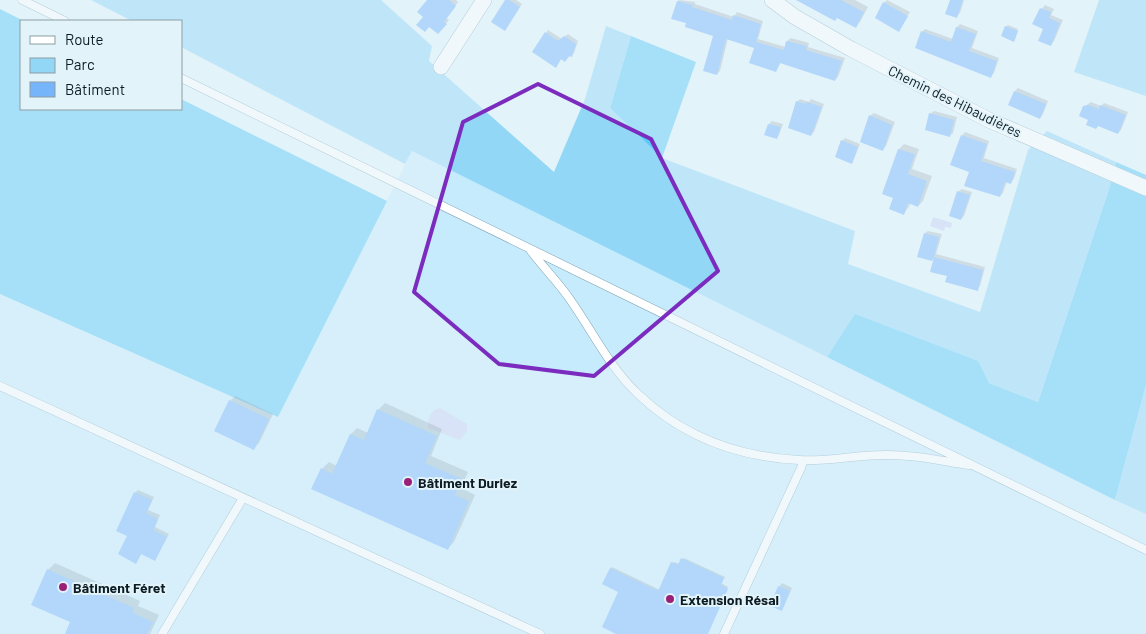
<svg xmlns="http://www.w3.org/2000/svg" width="1146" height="634" font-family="Barlow,sans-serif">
	<rect width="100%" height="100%" fill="#e3f3fa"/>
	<path fill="#c5ebfd" d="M 412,151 L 1146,514 L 1146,634 L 0,634 L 0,294 L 278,417 Z"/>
	<path fill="#92d7f6" d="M 91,0 L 381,0 L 432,46 L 429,61 L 554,172 L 585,99 L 606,26 L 631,36 L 610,108 L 662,158 L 855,231 L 848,264 L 980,312 L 1028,150 L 1047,131 L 1116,162 L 1109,189 L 1038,402 L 989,383 L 856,315 L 827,357 L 412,151 L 405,164 L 181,47 L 181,21 L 132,21 Z
		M 1099,0 L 1146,0 L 1146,96 L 1074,72 Z
		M 1146,385 L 1146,514 L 1115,500 Z"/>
	<path fill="#5bcaf7" d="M 0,9 L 24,21 L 21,21 L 21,109 L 181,109 L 181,99 L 387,201 L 278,417 L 0,294 Z
		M 631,36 L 696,62 L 662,158 L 610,108 Z
		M 1116,162 L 1146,175 L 1146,385 L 1115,500 L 827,357 L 855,314 L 978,361 L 989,383 L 1038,402 L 1109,189 Z"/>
	<path fill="#c9d1f3" d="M 933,217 L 952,223 L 951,228 L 945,227 L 944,231 L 930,226 Z
		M 440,408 L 467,424 L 467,431 L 460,440 L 428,428 C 428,418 429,411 440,408 Z"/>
	<path fill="#0003" d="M 429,0 L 456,0 L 458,2 L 446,18 L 449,20 L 441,29 L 424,17 Z
		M 506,0 L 516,0 L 522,4 L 507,26 Z
		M 679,0 L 695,2 L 695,4 L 734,17 L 737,12 L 763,21 L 758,39 L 786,47 L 787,41 L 791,38 L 809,43 L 808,47 L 845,58 L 838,77 L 835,80 L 781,62 L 776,70 L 755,48 L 728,38 L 720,71 L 717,74 L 715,35 L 688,23 L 678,1 Z
		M 798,0 L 855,0 L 868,7 L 860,22 L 856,26 Z
		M 887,0 L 910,12 L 899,30 L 884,3 Z
		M 951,0 L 964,0 L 960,13 L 956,16 Z
		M 1045,5 L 1054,9 L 1051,15 L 1063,20 L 1054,41 L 1051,44 L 1042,9 Z
		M 960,24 L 978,31 L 972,48 L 999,58 L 994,73 L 991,76 L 922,32 L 925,29 L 953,39 L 957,27 Z
		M 1008,25 L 1018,29 L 1015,39 L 1006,27 Z
		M 548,30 L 562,39 L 568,34 L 578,41 L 574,53 L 565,60 L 562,58 L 558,63 L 546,33 Z
		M 1018,88 L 1048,101 L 1043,114 L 1040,118 L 1010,105 L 1015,91 Z
		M 800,99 L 809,102 L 811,99 L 824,104 L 814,132 L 811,135 L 797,102 Z
		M 1091,102 L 1101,106 L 1104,103 L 1128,112 L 1121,130 L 1118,133 L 1084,107 Z
		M 934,111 L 957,117 L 953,133 L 949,136 L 930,114 Z
		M 874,113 L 895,122 L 886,146 L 883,149 L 870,116 Z
		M 772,121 L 783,124 L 779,135 L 776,138 L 769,124 Z
		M 965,132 L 989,141 L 984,158 L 1017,169 L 1014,179 L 1011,182 L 1007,181 L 1003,193 L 1000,196 L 971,171 L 962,136 Z
		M 845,138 L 860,144 L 854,159 L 851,163 L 842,141 Z
		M 904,144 L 919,149 L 912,169 L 932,176 L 923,201 L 918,206 L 911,203 L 908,208 L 904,213 L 895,198 L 883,193 L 899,149 Z
		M 962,189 L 972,192 L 964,216 L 961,219 L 958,192 Z
		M 928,231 L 942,234 L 936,254 L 985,267 L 980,286 L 977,289 L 948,275 L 931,271 L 935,257 L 932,260 L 925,233 Z
		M 235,396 L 273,414 L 259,443 L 254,448 L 230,401 Z
		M 385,403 L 442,429 L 431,456 L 468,472 L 461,488 L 475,495 L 454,542 L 447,549 L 322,469 L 329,462 L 337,466 L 351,434 L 357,428 L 368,433 L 378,410 Z
		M 138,490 L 154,497 L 148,510 L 160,515 L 155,527 L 169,534 L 155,560 L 142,553 L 136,562 L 129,536 L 135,493 Z
		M 684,558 L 725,577 L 721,583 L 728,587 L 707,634 L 619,634 L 620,591 L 604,584 L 611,568 L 612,567 L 660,590 L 672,563 L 674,562 L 680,564 Z
		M 55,563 L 140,601 L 138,606 L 159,615 L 150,634 L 67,634 L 72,622 L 48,570 Z
		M 782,583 L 792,588 L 784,606 L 781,609 L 779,587 Z"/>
	<path fill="#76b5fa" d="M 427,0 L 449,0 L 456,6 L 444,22 L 447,24 L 438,34 L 429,27 L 425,32 L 416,25 L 423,17 L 417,12 Z
		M 505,0 L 509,0 L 520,7 L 505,31 L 491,22 Z
		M 796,0 L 841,0 L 864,12 L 856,28 L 837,18 L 835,21 Z
		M 950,0 L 963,0 L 957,18 L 945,14 Z
		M 677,1 L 693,5 L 692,7 L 732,20 L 733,15 L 761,24 L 756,42 L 784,50 L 786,41 L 807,46 L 806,50 L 842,61 L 835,81 L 780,63 L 776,72 L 749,63 L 754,48 L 726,39 L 717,75 L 703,71 L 713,36 L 685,27 L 686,23 L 671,19 Z
		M 883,2 L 908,16 L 899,32 L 875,18 Z
		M 1040,8 L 1051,12 L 1049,18 L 1060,23 L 1051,46 L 1038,41 L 1043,29 L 1032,24 Z
		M 1005,26 L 1018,31 L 1014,42 L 1001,36 Z
		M 956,27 L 976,34 L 969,51 L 997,61 L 991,78 L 915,48 L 921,31 L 951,42 Z
		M 545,32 L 558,41 L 564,36 L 576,44 L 572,57 L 569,56 L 565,62 L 561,59 L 556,68 L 532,52 Z
		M 1014,91 L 1046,104 L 1040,119 L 1008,105 Z
		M 796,101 L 806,104 L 807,102 L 822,107 L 811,136 L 788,128 Z
		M 1088,105 L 1099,109 L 1100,105 L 1126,115 L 1118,134 L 1098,126 L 1096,129 L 1086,125 L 1088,120 L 1079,116 L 1083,106 Z
		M 929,113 L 954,120 L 950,137 L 925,130 Z
		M 869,115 L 892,125 L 883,151 L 860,142 Z
		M 768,124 L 781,127 L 777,139 L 764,135 Z
		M 961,135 L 987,144 L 981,161 L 1015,172 L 1011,184 L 1005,182 L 1000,197 L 964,186 L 969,172 L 950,165 Z
		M 841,140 L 858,147 L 852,164 L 835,157 Z
		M 898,149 L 915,154 L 908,174 L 927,181 L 918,207 L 908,203 L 904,215 L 889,209 L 893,198 L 882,194 Z
		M 957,191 L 970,195 L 961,220 L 949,216 Z
		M 924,233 L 939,237 L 934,257 L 983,270 L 978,291 L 945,282 L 947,276 L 930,272 L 934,257 L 932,261 L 917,257 Z
		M 229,400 L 269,419 L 254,450 L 214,431 Z
		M 377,409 L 437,436 L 425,463 L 462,479 L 455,495 L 469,501 L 448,550 L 311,489 L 321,468 L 332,474 L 350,434 L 364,440 Z
		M 134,492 L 152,500 L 146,513 L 158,519 L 153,530 L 167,537 L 155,561 L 141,554 L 136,564 L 118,554 L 127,536 L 116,531 Z
		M 681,558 L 724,578 L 721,585 L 728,589 L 708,634 L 616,634 L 602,627 L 618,592 L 602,584 L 610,568 L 658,591 L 671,562 L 678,565 Z
		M 47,569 L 134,608 L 133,613 L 153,622 L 147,634 L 65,634 L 70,622 L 31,605 Z
		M 778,586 L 790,591 L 782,611 L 770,606 Z"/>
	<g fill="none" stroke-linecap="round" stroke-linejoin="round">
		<g stroke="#7ca2b3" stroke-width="9">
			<path id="lane" d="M 22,0 L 65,21
				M 181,78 L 1146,550
				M 531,251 C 543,267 558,282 569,298 C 592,330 609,367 638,394 C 683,437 737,457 799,460 C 827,462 855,455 882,455 C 912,454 941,461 969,465
				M 0,386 L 540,634
				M 162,634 L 243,498
				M 724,634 L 801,468 L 803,461"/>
		</g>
		<g stroke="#7ca2b3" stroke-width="16">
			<path id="street" d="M 772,0 L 795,17 L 851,49 L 989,120 L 1146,188
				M 441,67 L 484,0"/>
		</g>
		<use href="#lane" stroke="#fff" stroke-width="8"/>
		<use href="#street" stroke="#fff" stroke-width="15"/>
	</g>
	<path d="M0 0H1146V634H0ZM 538,84 L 651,139 L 718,271 L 594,376 L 499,364 L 414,292 L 463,122 Z" fill="#e3f3fa" fill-opacity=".55" fill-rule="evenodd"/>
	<path fill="none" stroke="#7b2cbf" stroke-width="4" stroke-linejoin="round" d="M 538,84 L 651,139 L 718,271 L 594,376 L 499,364 L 414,292 L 463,122 Z"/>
	<g fill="#9b1f76" stroke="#e3f3fa" stroke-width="2">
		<circle cx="408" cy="482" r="5"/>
		<circle cx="63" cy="587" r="5"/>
		<circle cx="670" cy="599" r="5"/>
	</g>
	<g text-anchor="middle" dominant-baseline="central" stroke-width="4" stroke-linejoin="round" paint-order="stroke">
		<g font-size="14" fill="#0d1c22" stroke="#e3f3fa">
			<text transform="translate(955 101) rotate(26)">Chemin des Hibaudières</text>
		</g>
		<g font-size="14" font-weight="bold" fill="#0d1c22" stroke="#e3f3fa" text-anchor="start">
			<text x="418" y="482">Bâtiment Duriez</text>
			<text x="73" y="587">Bâtiment Féret</text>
			<text x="680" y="599">Extension Résal</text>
		</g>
	</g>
	<rect x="20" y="20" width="162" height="90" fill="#e3f3fa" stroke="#8d9da4"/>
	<rect x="30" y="36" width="25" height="8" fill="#ffffff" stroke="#8d9da4"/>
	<text x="65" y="45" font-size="15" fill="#0d1c22">Route</text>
	<rect x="30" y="58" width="25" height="15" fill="#92d7f6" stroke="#8d9da4"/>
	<text x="65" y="70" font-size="15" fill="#0d1c22">Parc</text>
	<rect x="30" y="82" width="25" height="15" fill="#76b5fa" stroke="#8d9da4"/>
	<text x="65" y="95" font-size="15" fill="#0d1c22">Bâtiment</text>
</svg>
